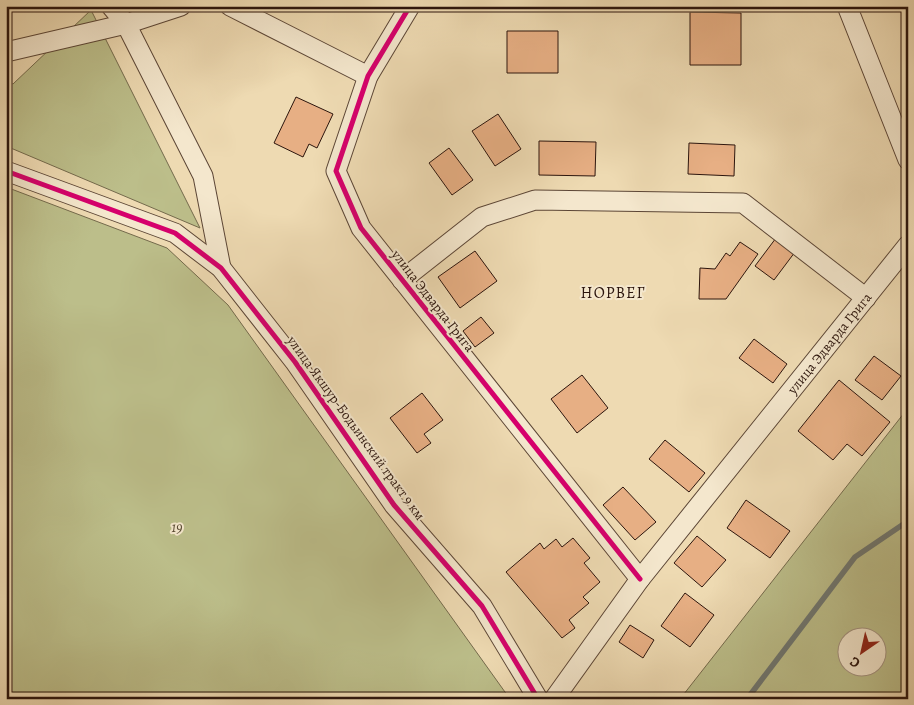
<svg xmlns="http://www.w3.org/2000/svg" width="914" height="705" font-family="Alegreya,serif">
	<rect width="100%" height="100%" fill="#eedab2"/>
	<filter id="stains"><feTurbulence type="fractalNoise" baseFrequency=".004" numOctaves="4"/><feColorMatrix values="0 0 0 0 .2 0 0 0 0 .09 0 0 0 0 .02 0 0 0 .5 -.17"/></filter>
	<radialGradient id="worn" r=".72"><stop offset=".6" stop-color="#630" stop-opacity="0"/><stop offset="1" stop-color="#630" stop-opacity=".3"/></radialGradient>
	<path fill="#bcbe8a" stroke="#746a4c" fill-rule="evenodd" d="M 91,10 L 200,228 L 6,146 L 6,82 L 13,84 Z
		M 6,187 L 167,248 L 228,305 L 510,699 L 6,699 Z
		M 908,408 L 908,699 L 680,699 ZM 846,638 L 876,638 L 876,668 L 846,668 Z"/>
	<g fill="none" stroke-linecap="round" stroke-linejoin="round">
		<path stroke="#6f7771" stroke-width="5.5" d="M 747,699 L 855,557 L 908,521"/>
	</g>
	<path fill="#e7af84" stroke="#2c150d" d="M 690,12 L 741,13 L 741,65 L 690,65 Z
		M 507,31 L 558,31 L 558,73 L 507,73 Z
		M 296,97 L 333,114 L 317,148 L 309,144 L 303,157 L 274,143 Z
		M 498,114 L 521,149 L 495,166 L 472,131 Z
		M 539,141 L 596,142 L 595,176 L 539,175 Z
		M 689,143 L 735,145 L 734,176 L 688,174 Z
		M 449,148 L 473,180 L 452,195 L 429,163 Z
		M 776,238 L 795,252 L 774,280 L 755,266 Z
		M 740,242 L 758,254 L 726,299 L 699,299 L 700,268 L 715,269 L 726,253 L 730,256 Z
		M 475,251 L 497,281 L 460,308 L 438,277 Z
		M 481,317 L 494,333 L 475,347 L 463,331 Z
		M 754,339 L 787,364 L 773,383 L 739,358 Z
		M 874,356 L 901,376 L 882,400 L 855,380 Z
		M 582,375 L 608,408 L 577,433 L 551,399 Z
		M 839,380 L 890,422 L 862,456 L 847,444 L 833,460 L 798,431 Z
		M 422,393 L 443,420 L 424,434 L 431,443 L 417,453 L 390,418 Z
		M 665,440 L 705,473 L 689,492 L 649,459 Z
		M 623,487 L 656,522 L 635,540 L 603,505 Z
		M 746,500 L 790,531 L 770,558 L 727,528 Z
		M 697,536 L 726,560 L 702,587 L 674,563 Z
		M 573,538 L 590,558 L 584,563 L 600,582 L 583,597 L 589,603 L 569,620 L 575,628 L 562,638 L 506,572 L 540,543 L 544,549 L 556,539 L 562,547 Z
		M 685,593 L 714,615 L 690,647 L 661,626 Z
		M 630,625 L 654,640 L 643,658 L 619,642 Z"/>
	<g fill="none" stroke-linecap="round" stroke-linejoin="round">
		<g stroke="#5c4636" stroke-width="21">
			<g id="minor">
				<path d="M 111,6 L 126,24 L 203,176 L 221,268"/>
				<path d="M 230,6 L 368,76"/>
				<path d="M 410,6 L 368,76 L 336,171 L 361,228 L 640,579"/>
				<path d="M 847,6 L 908,160"/>
				<path d="M 6,52 L 126,24 L 181,6"/>
				<path d="M 6,171 L 175,233 L 221,268 L 295,362 L 394,505 L 482,606 L 538,699"/>
				<path d="M 402,280 L 482,217 L 535,200 L 743,203 L 866,298"/>
				<path id="s1" d="M 554,699 L 640,579 L 908,245"/>
			</g>
		</g>
		<use href="#minor" stroke="#f4e7cd" stroke-width="19"/>
		<g stroke="#f4e7cd" stroke-width="8">
			<path id="cycleway" d="M 410,6 L 368,76 L 336,171 L 361,228 L 640,579
				M 6,171 L 175,233 L 221,268 L 295,362 L 394,505 L 482,606 L 538,699"/>
		</g>
		<use href="#cycleway" stroke="#d6006c" stroke-width="5"/>
	</g>
	<g text-anchor="middle" dominant-baseline="central" stroke-width="4" stroke-linejoin="round" paint-order="stroke">
		<g font-size="14" fill="#2c150d" stroke="#f4e7cd">
			<text transform="translate(433 301) rotate(52)">улица Эдварда Грига</text>
			<text stroke="none"><textPath href="#s1" startOffset="450">улица Эдварда Грига</textPath></text>
			<text transform="translate(356 428) rotate(54)">улица Якшур-Бодьинский тракт 9 км</text>
		</g>
		<g font-size="14" font-style="italic" fill="#574832" stroke="#f4e7cd">
			<text x="177" y="527">19</text>
		</g>
		<g font-size="16" letter-spacing="1" fill="#2c150d" stroke="#f4e7cd">
			<text x="613" y="293">НОРВЕГ</text>
		</g>
	</g>
	<rect width="914" height="705" fill="none" stroke="#eedab2" stroke-width="25"/>
	<rect x="8" y="8" width="899" height="690" fill="none" stroke="#2c150d" stroke-width="2.5"/>
	<rect x="12" y="12" width="889" height="680" fill="none" stroke="#2c150d"/>
	<g transform="translate(862 652) rotate(214)"><circle r="24" fill="#f4e7cd" stroke="#a49380"/>
	<path d="M0-4L9 19L0 12L-9 19Z" fill="#8f2418"/>
	<text y="-8" font-size="14" font-weight="bold" text-anchor="middle" fill="#2c150d">С</text>
	</g>
	<rect width="100%" height="100%" filter="url(#stains)"/>
	<rect width="100%" height="100%" fill="url(#worn)"/>
</svg>
